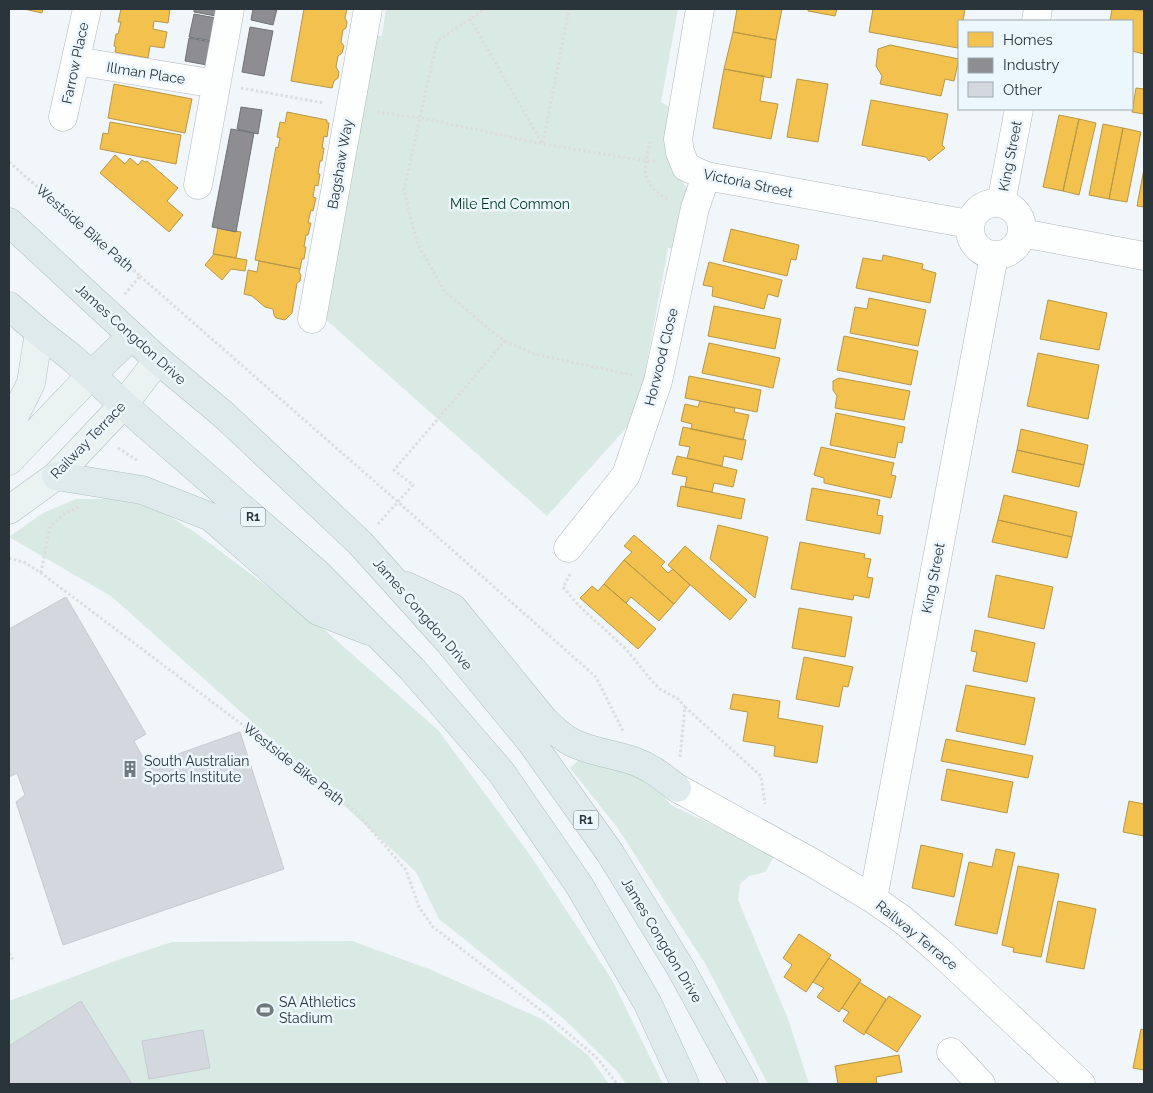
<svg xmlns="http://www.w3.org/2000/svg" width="1153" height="1093" font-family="Raleway,sans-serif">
	<rect width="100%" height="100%" fill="#f0f6f9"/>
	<path fill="#d9e9e3" d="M 386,9 L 678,9 L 661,102 L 669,107 C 667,121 663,137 666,151 C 669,164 680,177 687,189 L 673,248 L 668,248 L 637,416 L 547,516 L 323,317 L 374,35 L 382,36 Z
		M 76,499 L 123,499 L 164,513 L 196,533 L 319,625 L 438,730 L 530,855 L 612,980 L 663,1084 L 626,1084 L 616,1070 L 564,1019 L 439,919 L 416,872 L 294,759 L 111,596 L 9,537 L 43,513 Z
		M 587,753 L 638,767 L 671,805 L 721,829 L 774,857 L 765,872 L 749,876 L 740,884 L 738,900 L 788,1019 L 809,1084 L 768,1084 L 706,965 L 617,827 L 570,768 Z
		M 352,941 L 429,969 L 542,1019 L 588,1055 L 609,1084 L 9,1084 L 9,1001 L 118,960 L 172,942 Z"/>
	<path fill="#f2c14e" stroke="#b69748" d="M 24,9 L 43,9 L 42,13 Z
		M 121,9 L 170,9 L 168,23 L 154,21 L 153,29 L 167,32 L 164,48 L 150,46 L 148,58 L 115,52 L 116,47 L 114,46 L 116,34 L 118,34 L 121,22 L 118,22 Z
		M 304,9 L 347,9 L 345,18 L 347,22 L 346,28 L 343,30 L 341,42 L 344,46 L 342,53 L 338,56 L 336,67 L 339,72 L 338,78 L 334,81 L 332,88 L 291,81 Z
		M 737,9 L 782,9 L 776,40 L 733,32 Z
		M 808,9 L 837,9 L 835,16 L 808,11 Z
		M 873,9 L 965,9 L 963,21 L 959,21 L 958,48 L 869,32 Z
		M 1112,9 L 1129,9 L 1144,11 L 1144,54 L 1132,51 L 1132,21 L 1110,21 Z
		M 733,32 L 776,40 L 771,78 L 724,69 Z
		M 890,45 L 959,59 L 954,81 L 945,79 L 941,96 L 880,84 L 882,76 L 876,66 L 878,49 Z
		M 724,69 L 764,76 L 760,101 L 778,104 L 771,139 L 713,128 Z
		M 797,79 L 828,84 L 818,142 L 787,137 Z
		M 114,84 L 192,99 L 185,133 L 108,118 Z
		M 1136,88 L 1144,89 L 1144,114 L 1132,112 Z
		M 871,100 L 948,114 L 942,145 L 945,148 L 929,161 L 926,157 L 862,145 Z
		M 287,112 L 327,120 L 327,123 L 329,123 L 327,137 L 324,136 L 322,148 L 324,148 L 322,161 L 320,161 L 318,174 L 320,174 L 318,186 L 315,185 L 313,197 L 316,198 L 313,211 L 311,210 L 308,223 L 311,223 L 308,235 L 306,235 L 304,247 L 306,247 L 304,259 L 302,259 L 300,269 L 255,260 L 276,147 L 278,148 L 280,138 L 277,137 L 280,122 L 285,123 Z
		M 1059,115 L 1079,119 L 1063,191 L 1043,187 Z
		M 1079,119 L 1096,123 L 1079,195 L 1063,191 Z
		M 110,122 L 181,135 L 176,164 L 100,149 L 103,133 L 108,134 Z
		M 1103,124 L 1123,128 L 1109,199 L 1089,195 Z
		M 1123,128 L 1141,132 L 1127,202 L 1109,199 Z
		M 115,155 L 125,164 L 130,158 L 138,165 L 142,160 L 145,162 L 147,161 L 178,188 L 167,201 L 183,215 L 169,232 L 100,173 Z
		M 1144,169 L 1144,207 L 1137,206 Z
		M 218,228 L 241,232 L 236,258 L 213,254 Z
		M 731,229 L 799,245 L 796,260 L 791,259 L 787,276 L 723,261 Z
		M 214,254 L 247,260 L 245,271 L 231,269 L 222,280 L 205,265 Z
		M 883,255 L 923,264 L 922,269 L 936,273 L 930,303 L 856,288 L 863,258 L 882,261 Z
		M 259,261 L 300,269 L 299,272 L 301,275 L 300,281 L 297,283 L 292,313 L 285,320 L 276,318 L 274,315 L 273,309 L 265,307 L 252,296 L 244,294 L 248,270 L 257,272 Z
		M 709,262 L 782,280 L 778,297 L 768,294 L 764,309 L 712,296 L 713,287 L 703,285 Z
		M 869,298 L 926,310 L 918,346 L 850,333 L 855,307 L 867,309 Z
		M 1048,300 L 1107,313 L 1099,350 L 1040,339 Z
		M 714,306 L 781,319 L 775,349 L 708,336 Z
		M 844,336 L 918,351 L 911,385 L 837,370 Z
		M 709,343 L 780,358 L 773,388 L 702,373 Z
		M 1038,353 L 1099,365 L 1088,419 L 1027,406 Z
		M 689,376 L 761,390 L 757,412 L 685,398 Z
		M 839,378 L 910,391 L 904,420 L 835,408 L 837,396 L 833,390 L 833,381 Z
		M 700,401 L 735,408 L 734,412 L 749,415 L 743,440 L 691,429 L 692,424 L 681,421 L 685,404 L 698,407 Z
		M 836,413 L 905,427 L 902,443 L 898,442 L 895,458 L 830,445 Z
		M 683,427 L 746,440 L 742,460 L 724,456 L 722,466 L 687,458 L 690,447 L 679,445 Z
		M 1021,429 L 1088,445 L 1084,465 L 1017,450 Z
		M 821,447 L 894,463 L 891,475 L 896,476 L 891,498 L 824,483 L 824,478 L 814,475 Z
		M 1017,450 L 1084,465 L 1079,487 L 1012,472 Z
		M 677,456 L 737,470 L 733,487 L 714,483 L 712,492 L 685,487 L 687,477 L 672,474 Z
		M 681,486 L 745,499 L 741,519 L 677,506 Z
		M 812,488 L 880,500 L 877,515 L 883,516 L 880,534 L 806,520 Z
		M 1004,495 L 1077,512 L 1072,537 L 998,520 Z
		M 998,520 L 1072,537 L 1067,558 L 992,542 Z
		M 718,525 L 768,537 L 755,598 L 710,559 Z
		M 634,535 L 665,562 L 661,566 L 668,573 L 673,569 L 690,585 L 674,604 L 624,560 L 632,552 L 624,546 Z
		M 800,542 L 865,554 L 864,558 L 871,559 L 867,577 L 873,578 L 869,598 L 854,595 L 853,600 L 791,589 Z
		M 685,546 L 747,600 L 730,620 L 668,565 Z
		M 624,560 L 674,604 L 659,621 L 631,597 L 626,603 L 604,584 Z
		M 996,575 L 1053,587 L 1044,629 L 988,617 Z
		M 604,584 L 656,629 L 638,649 L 580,598 L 592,586 L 598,591 Z
		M 799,608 L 852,617 L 845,657 L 792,648 Z
		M 975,630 L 1035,643 L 1027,682 L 973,671 L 977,652 L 971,651 Z
		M 804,657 L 853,667 L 848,687 L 843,686 L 839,707 L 796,699 Z
		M 966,685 L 1035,698 L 1025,745 L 956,731 Z
		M 733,694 L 780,701 L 778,718 L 823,726 L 817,763 L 774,756 L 775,746 L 743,741 L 748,712 L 730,709 Z
		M 946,739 L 1033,756 L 1028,778 L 941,761 Z
		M 947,769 L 1013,782 L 1007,813 L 941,800 Z
		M 1129,801 L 1144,804 L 1144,836 L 1123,832 Z
		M 921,845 L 963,854 L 954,897 L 912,888 Z
		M 996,849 L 1015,853 L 997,934 L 955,925 L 969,862 L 992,867 Z
		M 1018,866 L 1059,874 L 1041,957 L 1013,952 L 1014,948 L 1002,945 Z
		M 1058,901 L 1096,909 L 1084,969 L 1046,962 Z
		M 799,934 L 831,955 L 806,992 L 784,977 L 792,965 L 783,958 Z
		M 829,958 L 861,980 L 839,1012 L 817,997 L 824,988 L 813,982 Z
		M 859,982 L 886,999 L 864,1035 L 843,1021 L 849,1012 L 842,1008 Z
		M 889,996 L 921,1016 L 897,1052 L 865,1032 Z
		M 1141,1029 L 1144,1030 L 1144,1070 L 1133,1068 Z
		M 899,1055 L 902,1072 L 876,1077 L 877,1084 L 838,1084 L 835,1066 Z"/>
	<path fill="#8d8d92" stroke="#6f7378" d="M 194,9 L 218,9 L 216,16 L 194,12 Z
		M 253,9 L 277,9 L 273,25 L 251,20 Z
		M 194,14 L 216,18 L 212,41 L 189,37 Z
		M 250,27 L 273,31 L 264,76 L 242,72 Z
		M 189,38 L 212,42 L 207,65 L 185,61 Z
		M 241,107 L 262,110 L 258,134 L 237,129 Z
		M 231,129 L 254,133 L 236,232 L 212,227 Z"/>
	<path fill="#d3d8de" stroke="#c6cbd1" d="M 66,597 L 146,734 L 134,741 L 147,765 L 240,732 L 284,869 L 63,945 L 16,802 L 25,795 L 17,773 L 9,777 L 9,629 Z
		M 81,1001 L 132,1084 L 9,1084 L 9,1046 Z
		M 203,1030 L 210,1068 L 149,1079 L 142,1041 Z"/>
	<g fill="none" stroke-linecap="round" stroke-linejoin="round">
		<g stroke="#b1b8bc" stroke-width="29">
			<path id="minor" d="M 700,9 L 678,139 L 680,152 L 686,167 L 706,176 L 969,224
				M 1036,21 L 1038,9
				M 76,61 L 216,84
				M 63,117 L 87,9
				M 198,185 L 230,9
				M970 229a26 26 0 1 1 52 0a26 26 0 1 1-52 0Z
				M 1001,203 L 1019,109
				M 1022,233 L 1144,256
				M 312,319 L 368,9
				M 568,548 L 626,475 L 658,381 L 695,208 L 706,176
				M 677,788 L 813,863 L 873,899 L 903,920 L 939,951 L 1081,1084
				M 873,899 L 994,256
				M 951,1052 L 981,1084"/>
		</g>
		<g stroke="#b0c0c1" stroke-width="29">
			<path id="major" d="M 9,427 L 31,383 L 39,332
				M 9,461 L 91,375
				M 9,510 L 56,476 L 124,404 L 158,360"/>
		</g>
		<g stroke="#b0c0c1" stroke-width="29">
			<path id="highway" d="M 9,222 L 158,360 L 224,415 L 360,543 L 449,642 L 531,742 L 610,853 L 680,967 L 744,1084
				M 9,306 L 39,332 L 71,357 L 144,423 L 317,573 L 412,669 L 501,772 L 579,885 L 648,1004 L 685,1084
				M 91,375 L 132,336
				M 56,476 L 142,490 L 211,517 L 318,611 L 369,631
				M 406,586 L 453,608 L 544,720 C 552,728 561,736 571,742 C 591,752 613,754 634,761 C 651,767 664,778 677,788"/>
		</g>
		<path stroke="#dbdddf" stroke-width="3" stroke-dasharray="2.5 2.5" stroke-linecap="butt" d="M 470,19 L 542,143
			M 241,88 L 324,103
			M 377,112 L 421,118 L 543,144 L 646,161 L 656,161
			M 650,141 C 644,171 639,183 669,200
			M 543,143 L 569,9
			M 9,162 L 140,276 L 124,295
			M 140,276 L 398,502 L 596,677 L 623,731
			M 505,341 L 534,354 L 632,375
			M 118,448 L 138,461
			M 378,524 L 413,485 L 394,470 L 505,341 L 494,333 L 445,292 L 417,243 L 404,190 L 437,41 L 485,9
			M 9,558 L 26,563 L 41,573 L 248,729 L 356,812 L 406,870 L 419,907 L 433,927 L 543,1012 L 598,1059 L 617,1084
			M 41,573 L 50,526 L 65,513 L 79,507
			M 570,574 L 563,587 L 578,605 L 626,649 L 652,681 L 660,689 L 678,699 L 685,707
			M 680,757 L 685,707 L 761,776 L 765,804
			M 9,953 L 14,962"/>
		<use href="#minor" stroke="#fdfefe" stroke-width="28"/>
		<use href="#major" stroke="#eaf2f2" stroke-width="28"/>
		<use href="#highway" stroke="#deeaeb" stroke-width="28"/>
	</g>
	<defs>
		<g id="building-bare" transform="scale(1.35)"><path d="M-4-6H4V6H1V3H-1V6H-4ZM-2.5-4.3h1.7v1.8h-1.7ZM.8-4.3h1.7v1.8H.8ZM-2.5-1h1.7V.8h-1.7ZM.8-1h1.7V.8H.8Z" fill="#6f797e" stroke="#ecf7fd" stroke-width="2.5" paint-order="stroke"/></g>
		<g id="stadium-bare" transform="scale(1.35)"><path d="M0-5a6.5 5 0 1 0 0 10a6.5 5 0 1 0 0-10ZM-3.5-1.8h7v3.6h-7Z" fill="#6f797e" stroke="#ecf7fd" stroke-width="2.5" paint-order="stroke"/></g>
	</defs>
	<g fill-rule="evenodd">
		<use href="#building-bare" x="130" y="769"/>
		<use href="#stadium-bare" x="265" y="1010"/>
	</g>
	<g text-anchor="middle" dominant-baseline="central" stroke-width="5" stroke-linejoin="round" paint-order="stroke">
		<g fill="#ecf7fd" stroke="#646f75" stroke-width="1">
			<rect x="240.5" y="507.5" width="25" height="19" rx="4"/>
			<rect x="573.5" y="810.5" width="25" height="19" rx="4"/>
		</g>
		<g font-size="12" font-weight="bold" fill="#2a353b">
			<text x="253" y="517">R1</text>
			<text x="586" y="820">R1</text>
		</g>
		<g font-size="14" fill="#2a353b" stroke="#ecf7fd">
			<text transform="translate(75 63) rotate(-78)">Farrow Place</text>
			<text transform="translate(146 73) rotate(9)">Illman Place</text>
			<text transform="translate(1010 156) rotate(-79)">King Street</text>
			<text transform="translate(340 164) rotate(-80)">Bagshaw Way</text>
			<text transform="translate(748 183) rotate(12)">Victoria Street</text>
			<text transform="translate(85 228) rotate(41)">Westside Bike Path</text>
			<text transform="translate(131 334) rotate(42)">James Congdon Drive</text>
			<text transform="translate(661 357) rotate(-76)">Horwood Close</text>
			<text transform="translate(88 440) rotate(-46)">Railway Terrace</text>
			<text transform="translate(933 578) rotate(-79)">King Street</text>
			<text transform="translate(423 614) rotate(49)">James Congdon Drive</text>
			<text transform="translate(294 764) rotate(38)">Westside Bike Path</text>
			<text transform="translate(917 935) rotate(39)">Railway Terrace</text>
			<text transform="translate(662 940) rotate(59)">James Congdon Drive</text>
		</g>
		<g font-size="14" fill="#043522" stroke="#ecf7fd">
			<text x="510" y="204">Mile End Common</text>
		</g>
		<g font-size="14" fill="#2a353b" stroke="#ecf7fd" text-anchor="start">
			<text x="144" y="761">South Australian<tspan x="144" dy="16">Sports Institute</tspan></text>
			<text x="279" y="1002">SA Athletics<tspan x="279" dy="16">Stadium</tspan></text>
		</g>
	</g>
	<rect width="1153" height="1093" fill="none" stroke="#2a353b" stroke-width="20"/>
	<rect x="958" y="20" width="175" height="90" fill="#ecf7fd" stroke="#9ea9af"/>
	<rect x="968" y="32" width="25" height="15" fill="#f2c14e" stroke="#9ea9af"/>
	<text x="1003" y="45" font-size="15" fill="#2a353b">Homes</text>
	<rect x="968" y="58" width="25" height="15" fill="#8d8d92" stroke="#9ea9af"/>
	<text x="1003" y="70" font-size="15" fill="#2a353b">Industry</text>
	<rect x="968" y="82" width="25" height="15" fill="#d3d8de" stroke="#9ea9af"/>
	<text x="1003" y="95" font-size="15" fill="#2a353b">Other</text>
</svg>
